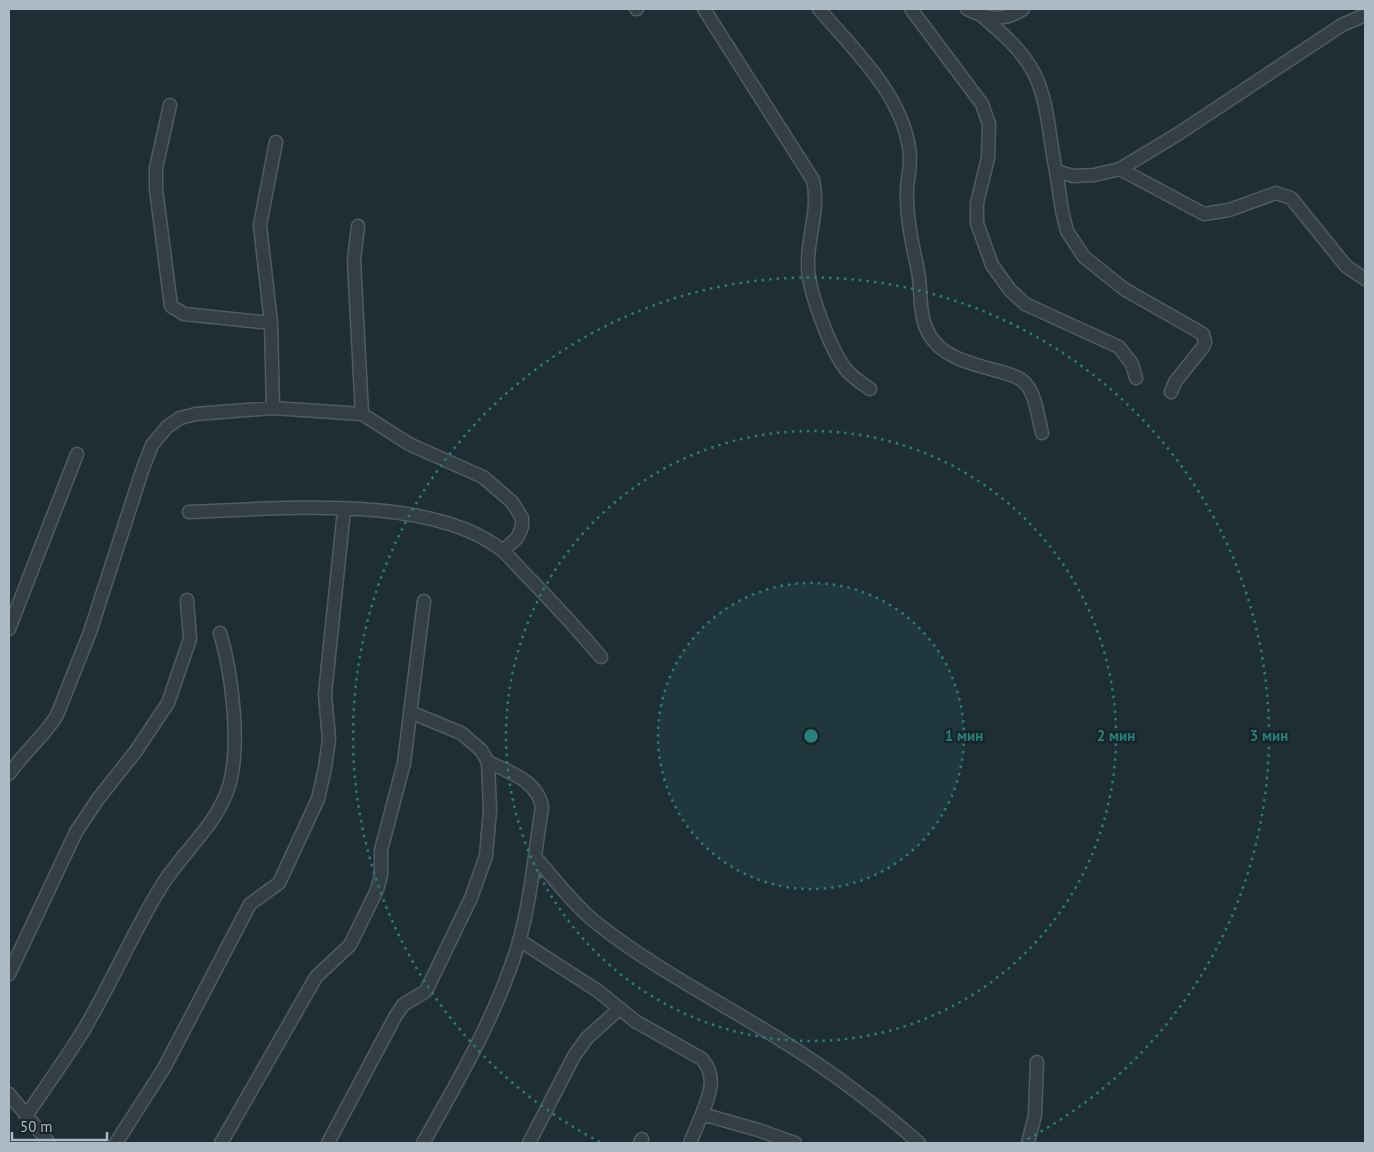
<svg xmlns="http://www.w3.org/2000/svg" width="1374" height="1152" font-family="'PT Sans',sans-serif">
	<rect width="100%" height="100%" fill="#1f2d35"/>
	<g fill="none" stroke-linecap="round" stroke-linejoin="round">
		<g stroke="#505c64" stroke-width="15">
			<path id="minor" d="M 636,9 L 637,9
				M 704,9 L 813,180 C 820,210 807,236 808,266 C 808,291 830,347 844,367 C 850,376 860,382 870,389
				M 819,9 C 853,49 900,92 909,147 C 912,161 908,175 907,189 C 906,218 912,242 918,271 C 922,292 918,315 929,334 C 943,360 979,365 1005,373 C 1011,375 1020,377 1025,383 C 1036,394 1038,418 1042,433
				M 911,9 L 982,104 L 989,124 L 988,158 L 977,203 L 977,223 L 992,265 L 1010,290 L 1025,304 L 1119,347 L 1132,364 L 1136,378
				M 967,9 C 987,19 1004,22 1023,9
				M 982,16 C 1001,32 1022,50 1034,73 C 1049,103 1049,139 1056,171 L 1073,176 L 1094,175 L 1120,169 L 1178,134 L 1342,25 L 1365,15
				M 170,105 L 156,168 L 156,189 L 171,306 L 184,314 L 271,323
				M 1120,169 L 1204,214 L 1229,210 L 1276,193 L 1291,198 L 1346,266 L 1365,279
				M 1056,171 L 1062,211 L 1067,231 L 1084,257 L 1124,289 L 1203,334 L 1205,342 L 1203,347 L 1175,382 L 1171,392
				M 358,226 L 354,261 L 362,414
				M 273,408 L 271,323 L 260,225 L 276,142
				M 189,512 C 276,509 432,493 503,551 C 513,560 522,572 532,581 C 556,606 579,631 601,657
				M 9,629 L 77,454
				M 9,774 C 23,753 44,737 57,715 L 90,632 L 143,468 L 152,445 L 167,427 L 180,418 L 196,414 L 273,408 L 362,414 L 409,444 L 483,477 L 512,502 L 522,518 L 522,527 L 517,538 L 503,551
				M 535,857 C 554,878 572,903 594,921 C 651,967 717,1000 779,1039 C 828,1069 876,1105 919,1143
				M 519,940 L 598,991 L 635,1021 L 702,1059 C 717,1076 710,1094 702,1114 L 758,1130 L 795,1143
				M 9,974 L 76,832 L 98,799 L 136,751 L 168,703 L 190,639 L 187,600
				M 9,1094 L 49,1143
				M 26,1116 C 45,1088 65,1060 83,1031 C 112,983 134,929 164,882 C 186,849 217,824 229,786 C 241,746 232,672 220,633
				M 116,1143 L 164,1068 L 250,904 L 279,883 L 318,799 L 325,768 L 329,739 L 325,694 L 344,510
				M 221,1143 L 316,977 L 350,945 L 377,890 L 381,875 L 381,850 L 404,763 L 424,601
				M 328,1143 L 395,1017 L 403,1005 L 426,991 L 471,898 L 486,856 L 490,810 L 488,762 L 481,750 L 461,733 L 410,712
				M 423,1143 C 460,1078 497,1014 519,942 C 531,899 535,851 542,807 C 538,781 509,772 488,762
				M 529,1143 L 574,1056 L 587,1038 L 618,1010
				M 640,1143 L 642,1139
				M 690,1143 L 702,1114
				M 1028,1143 L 1035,1115 L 1037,1062"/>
		</g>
		<use href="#minor" stroke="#333e45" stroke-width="12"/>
	</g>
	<circle cx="811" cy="736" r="153" fill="#27807b" fill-opacity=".12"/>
	<g fill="none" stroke="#27807b" stroke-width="2.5" stroke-dasharray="2.5 5">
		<circle cx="811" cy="736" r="153"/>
		<circle cx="811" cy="736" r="305"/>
		<path d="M600 1142A458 458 0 1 1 1022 1142"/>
	</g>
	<circle cx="811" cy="736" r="8" fill="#27807b" stroke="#18232a" stroke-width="2.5"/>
	<g font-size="15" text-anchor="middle" font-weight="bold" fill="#27807b" stroke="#18232a" stroke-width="4.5" stroke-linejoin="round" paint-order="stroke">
		<text x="964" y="741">1 мин</text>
		<text x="1116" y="741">2 мин</text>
		<text x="1269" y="741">3 мин</text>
	</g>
	<rect width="1374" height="1152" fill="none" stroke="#acbac3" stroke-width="20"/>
	<path d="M12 1132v8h95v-8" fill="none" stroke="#acbac3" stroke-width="2.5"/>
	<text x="20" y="1132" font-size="15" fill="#acbac3" stroke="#18232a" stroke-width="4" paint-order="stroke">50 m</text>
</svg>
